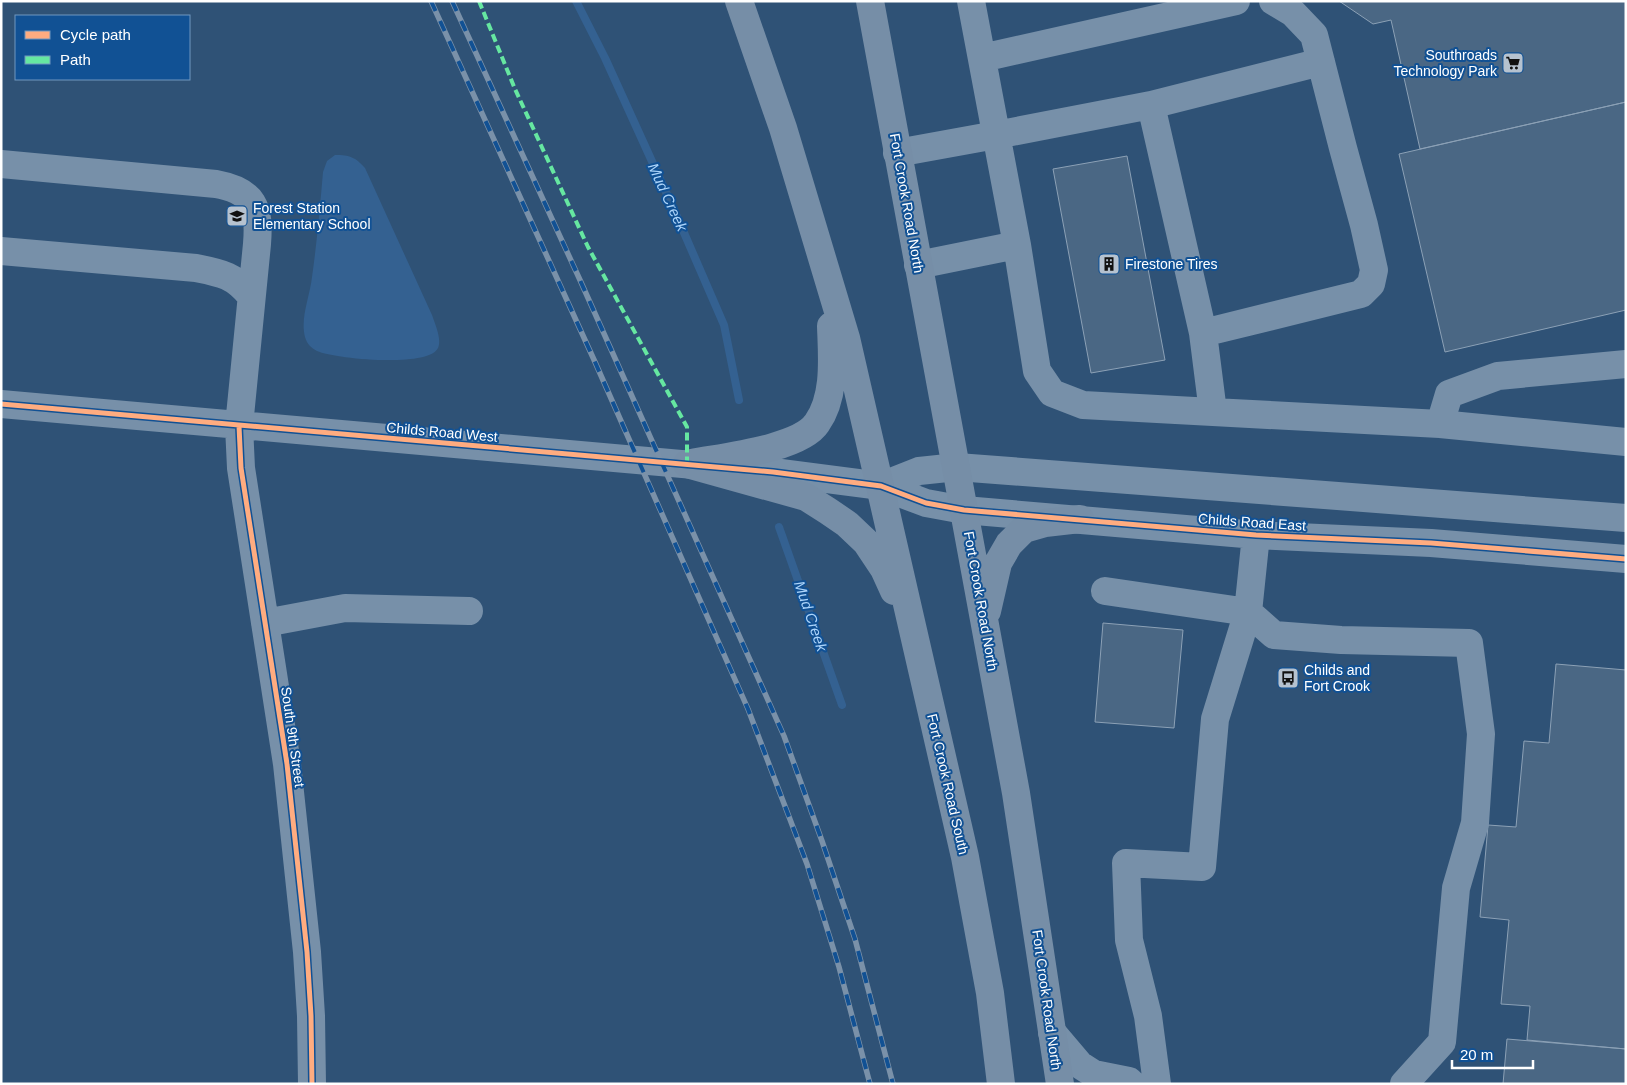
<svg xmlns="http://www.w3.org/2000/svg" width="1627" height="1085" font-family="Helvetica,sans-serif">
	<rect width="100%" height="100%" fill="#2f5276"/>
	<path fill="#346191" d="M 335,155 C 350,155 355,157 365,168 L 432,315 C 435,324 442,339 438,348 C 429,368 335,359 317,351 C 311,348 307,344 305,337 C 300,318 310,296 312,277 C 317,242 320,207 323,172 L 327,161 Z"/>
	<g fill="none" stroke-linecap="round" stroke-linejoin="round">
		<path stroke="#346191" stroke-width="8" d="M 576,1 L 605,58 L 675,212 L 724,325 L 739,400
			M 779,527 L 842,705"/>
	</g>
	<path fill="#4a6784" stroke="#8ca1b6" d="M 1339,1 L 1626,1 L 1626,102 L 1420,149 L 1391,20 L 1373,24 Z
		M 1626,102 L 1626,310 L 1445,352 L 1399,154 Z
		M 1127,156 L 1165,360 L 1091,373 L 1053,169 Z
		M 1103,623 L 1183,630 L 1174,728 L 1095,722 Z
		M 1556,664 L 1626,670 L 1626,1049 L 1527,1040 L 1530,1006 L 1501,1004 L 1509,920 L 1480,917 L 1488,825 L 1516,827 L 1524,741 L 1549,743 Z
		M 1507,1039 L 1626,1049 L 1626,1084 L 1503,1084 Z"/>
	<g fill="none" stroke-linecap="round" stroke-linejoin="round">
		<path stroke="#7790a9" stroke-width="28" d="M 971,1 L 1017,245 L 1037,371 L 1052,393 L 1083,405 L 1213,412
			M 982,58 L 1236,1
			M 1151,105 L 1321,62
			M 897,153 L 996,135 L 1151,105 L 1203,333 L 1213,412 L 1440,424 L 1449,394 L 1498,376 L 1626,364
			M 1,164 L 216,184 C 254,191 260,207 257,244 L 239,426 L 241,468 L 287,764 L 307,952 L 311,1016 L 312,1084
			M 1,251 L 196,268 C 221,273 234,275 251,296
			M 918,265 L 1017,245
			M 1203,333 L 1361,294 L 1371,284 L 1374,270 L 1364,225 L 1343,148 L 1314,35 L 1293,13 L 1273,1
			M 1,404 L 773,472 L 881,486 L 926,503 L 964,510 L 1256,535 L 1431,543 L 1626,559
			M 1440,424 L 1626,442
			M 881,486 L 919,471 L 957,467 L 1626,518
			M 1105,591 L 1248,612 L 1274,635 L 1341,640 L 1469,643 L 1481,734 L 1475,823 L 1456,888 L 1442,1042 L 1404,1084
			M 265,623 L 345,608 L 469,611
			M 1052,1032 L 1080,1065 L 1094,1074 L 1129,1081 L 1132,1084
			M 1157,1084 L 1148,1016 L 1129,940 L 1126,863 L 1202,867 L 1215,719 L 1248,612 L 1256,535"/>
		<path stroke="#768ea7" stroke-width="28" d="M 739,1 L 783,128 L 846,338 L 965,857 L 990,993 L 1001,1084
			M 870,1 L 1016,793 L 1060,1084
			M 692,463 C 722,457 800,449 817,423 C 836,396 832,357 831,326
			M 687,464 L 806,497 L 828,511 L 847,524 L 866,542 L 884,569 L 894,591
			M 987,611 L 998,563 L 1009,544 L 1024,529 L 1045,523 L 1080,519"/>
		<g stroke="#7a91a9" stroke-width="5.5">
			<path id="rail" d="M 431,1 L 595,362 L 748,709 L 807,864 L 839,967 L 870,1084
				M 452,1 L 580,280 L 784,736 L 822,841 L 855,939 L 893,1084"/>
		</g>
		<use href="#rail" stroke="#115194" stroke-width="4" stroke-dasharray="11" stroke-linecap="butt"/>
		<path stroke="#66e7a1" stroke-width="4" stroke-dasharray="8 4" stroke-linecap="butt" d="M 479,1 L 515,89 L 588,247 L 687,427 L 687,464"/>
		<g stroke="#115194" stroke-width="8">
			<path id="cycleway" d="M 1,404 L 773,472 L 881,486 L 926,503 L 964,510 L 1256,535 L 1431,543 L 1626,559
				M 239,426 L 241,468 L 287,764 L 307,952 L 311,1016 L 312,1084"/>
		</g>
		<use href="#cycleway" stroke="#ffac80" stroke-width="5"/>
	</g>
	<defs>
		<g id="supermarket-square" transform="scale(1.125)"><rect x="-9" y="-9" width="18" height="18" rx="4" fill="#b6c2cf" stroke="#115194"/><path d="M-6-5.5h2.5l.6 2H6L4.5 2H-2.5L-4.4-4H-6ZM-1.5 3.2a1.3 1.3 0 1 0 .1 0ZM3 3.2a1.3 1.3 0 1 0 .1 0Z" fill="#111"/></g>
		<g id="school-square" transform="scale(1.125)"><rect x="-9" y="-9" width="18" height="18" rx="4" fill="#b6c2cf" stroke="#115194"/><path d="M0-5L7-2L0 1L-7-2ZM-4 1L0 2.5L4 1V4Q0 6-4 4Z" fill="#111"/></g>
		<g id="building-square" transform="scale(1.125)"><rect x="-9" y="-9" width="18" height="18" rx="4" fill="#b6c2cf" stroke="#115194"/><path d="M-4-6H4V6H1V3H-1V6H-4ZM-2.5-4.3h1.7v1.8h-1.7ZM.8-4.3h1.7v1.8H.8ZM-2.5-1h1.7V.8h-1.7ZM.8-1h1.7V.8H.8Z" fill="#111"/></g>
		<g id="bus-square" transform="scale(1.125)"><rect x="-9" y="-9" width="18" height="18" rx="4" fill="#b6c2cf" stroke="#115194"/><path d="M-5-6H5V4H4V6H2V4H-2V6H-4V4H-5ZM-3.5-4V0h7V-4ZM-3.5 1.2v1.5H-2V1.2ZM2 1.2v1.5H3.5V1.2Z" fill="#111"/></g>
	</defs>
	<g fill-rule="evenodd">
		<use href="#supermarket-square" x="1513" y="63"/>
		<use href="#school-square" x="237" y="216"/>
		<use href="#building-square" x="1109" y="264"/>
		<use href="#bus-square" x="1288" y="678"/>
	</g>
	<g text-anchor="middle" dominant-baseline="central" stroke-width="4" stroke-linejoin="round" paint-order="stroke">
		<g font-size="14" fill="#fff" stroke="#115194" text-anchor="start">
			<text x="1497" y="55" text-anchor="end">Southroads<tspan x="1497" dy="16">Technology Park</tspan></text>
			<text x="253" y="208">Forest Station<tspan x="253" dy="16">Elementary School</tspan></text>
			<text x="1125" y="264">Firestone Tires</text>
			<text x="1304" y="670">Childs and<tspan x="1304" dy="16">Fort Crook</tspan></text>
		</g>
		<g font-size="14" fill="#fff" stroke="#115194">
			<text transform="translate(907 203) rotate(80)">Fort Crook Road North</text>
			<text transform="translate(442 432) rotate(5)">Childs Road West</text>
			<text transform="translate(1252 522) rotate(4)">Childs Road East</text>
			<text transform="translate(981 601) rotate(80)">Fort Crook Road North</text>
			<text transform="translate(293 737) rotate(82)">South 9th Street</text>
			<text transform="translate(948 784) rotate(77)">Fort Crook Road South</text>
			<text transform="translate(1047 1000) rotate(82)">Fort Crook Road North</text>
		</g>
		<g font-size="15" font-style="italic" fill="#acd4fa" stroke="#115194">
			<text transform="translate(668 197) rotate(65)">Mud Creek</text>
			<text transform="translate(811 616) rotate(71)">Mud Creek</text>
		</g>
	</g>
	<rect width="1627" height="1085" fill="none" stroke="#ffffff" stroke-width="5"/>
	<rect x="15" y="15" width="175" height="65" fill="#115194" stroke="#7097bf"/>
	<rect x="25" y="31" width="25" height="8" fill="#ffac80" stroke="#7097bf"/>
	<text x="60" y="40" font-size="15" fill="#ffffff">Cycle path</text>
	<rect x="25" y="56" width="25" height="8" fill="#66e7a1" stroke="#7097bf"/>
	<text x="60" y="65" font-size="15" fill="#ffffff">Path</text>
	<path d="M1452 1060v8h81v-8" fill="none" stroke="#ffffff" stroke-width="2.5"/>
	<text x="1460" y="1060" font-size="15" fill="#ffffff" stroke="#115194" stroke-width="4" paint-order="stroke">20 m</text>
</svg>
